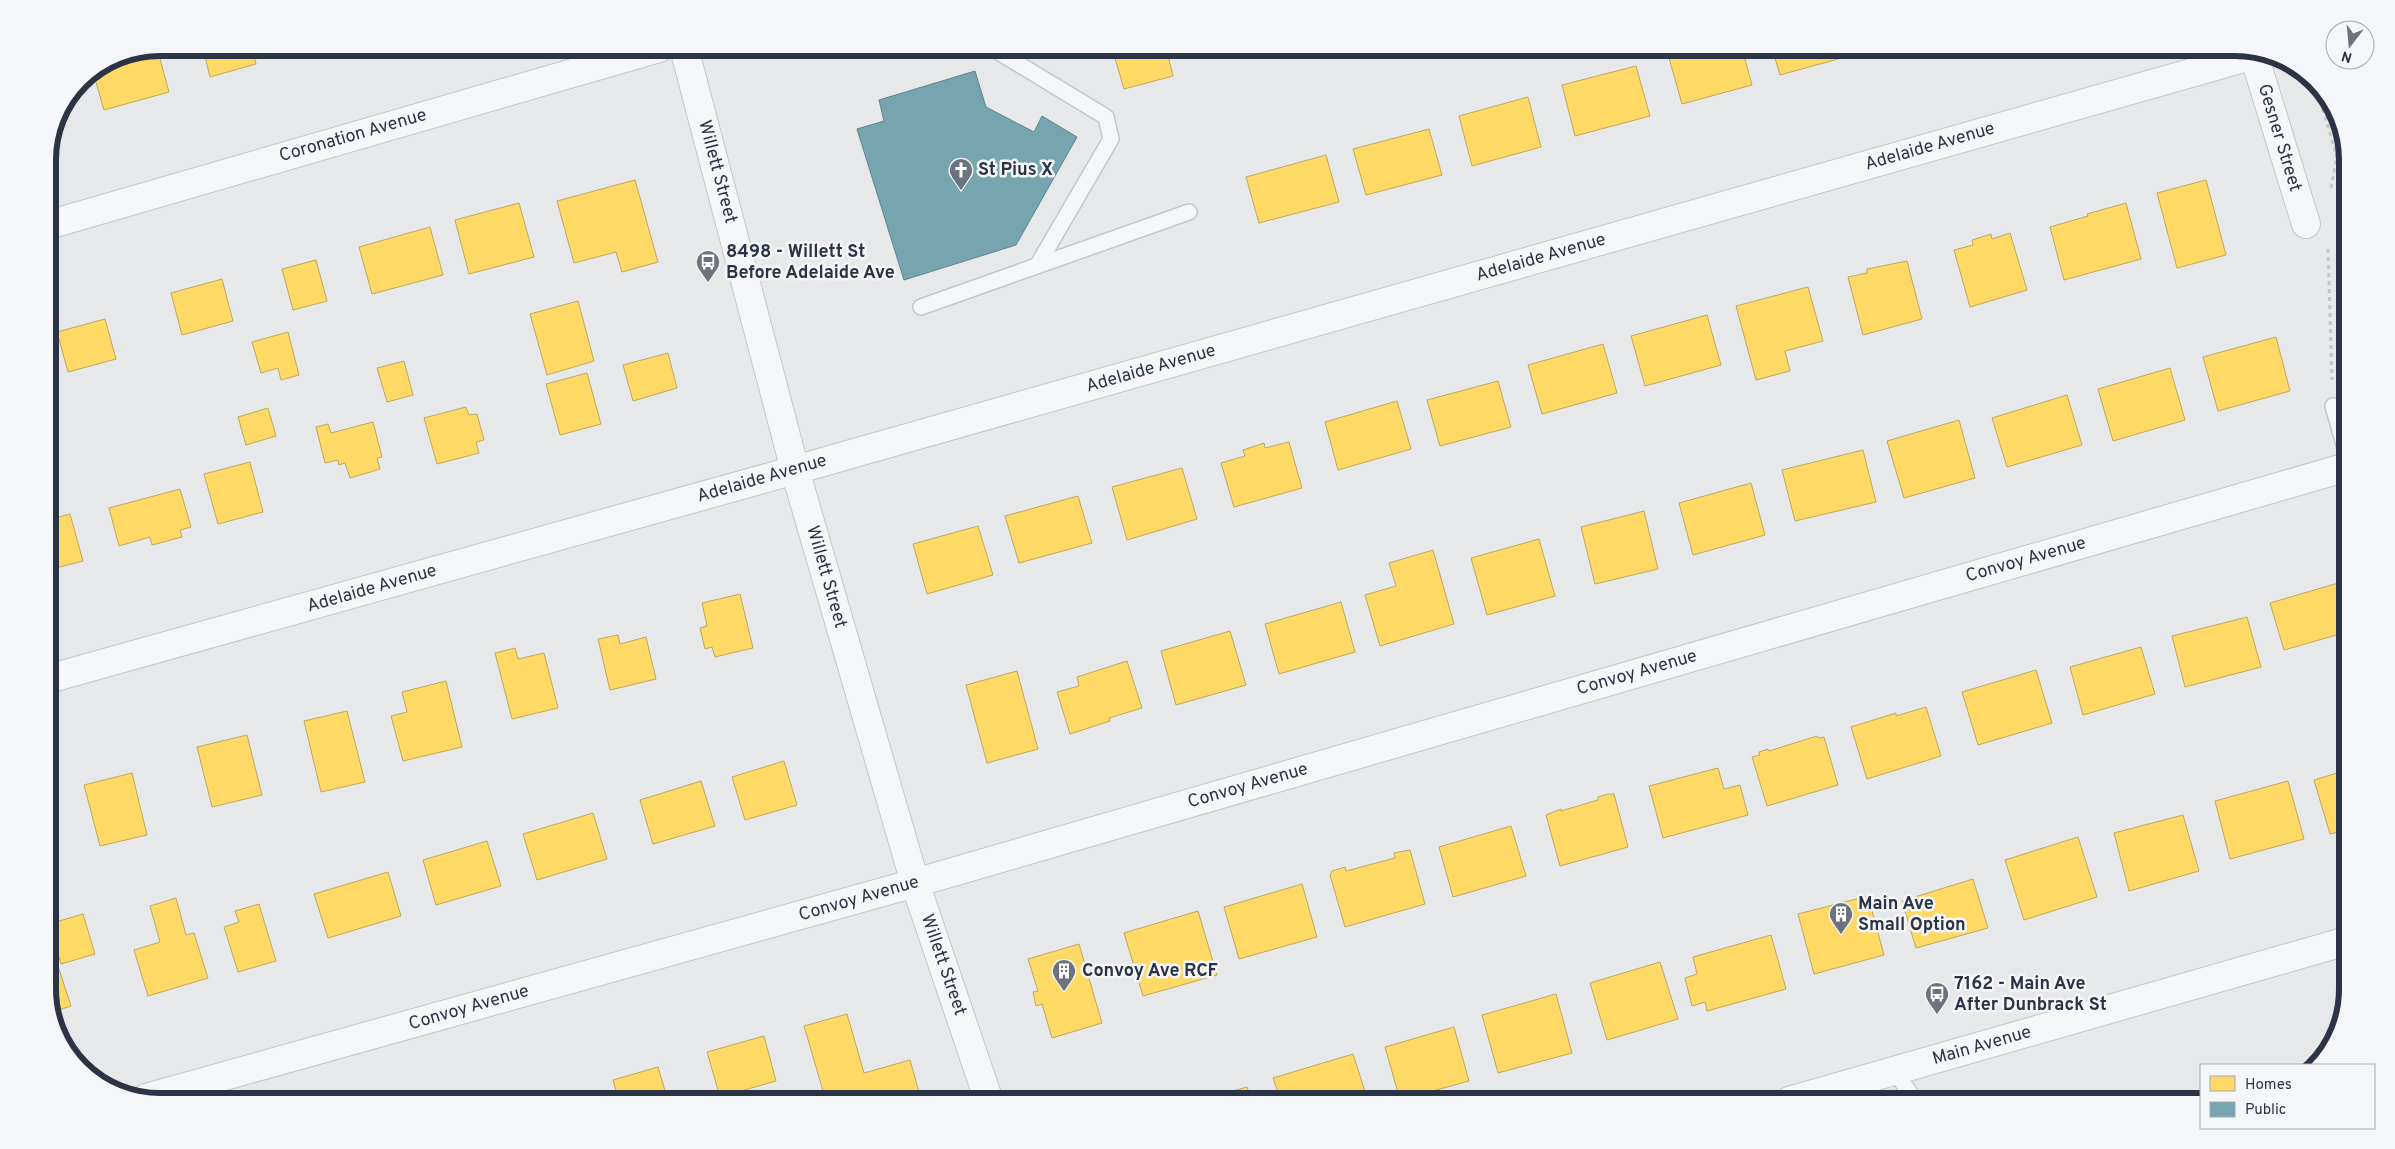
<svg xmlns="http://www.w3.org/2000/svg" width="2395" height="1149" font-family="Overpass,sans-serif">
	<rect width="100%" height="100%" fill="#e6e8ea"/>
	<path fill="#ffd966" stroke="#bfa85c" d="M 157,48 L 169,92 L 104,110 L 93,72 L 117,56 Z
		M 203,48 L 252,48 L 256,64 L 210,77 Z
		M 1112,48 L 1166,48 L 1173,76 L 1124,89 Z
		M 1217,48 L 1245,48 L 1219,55 Z
		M 1707,48 L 1742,48 L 1752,85 L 1682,104 L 1669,58 Z
		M 1772,48 L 1835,48 L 1838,59 L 1780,75 Z
		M 1636,66 L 1650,116 L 1575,136 L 1562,85 Z
		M 1528,97 L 1541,147 L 1472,166 L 1459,116 Z
		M 1429,129 L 1442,175 L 1366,195 L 1353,149 Z
		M 1326,155 L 1339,202 L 1259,223 L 1246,177 Z
		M 635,180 L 658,262 L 622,272 L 616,252 L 574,263 L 557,201 Z
		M 2206,180 L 2226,255 L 2177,268 L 2157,193 Z
		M 519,203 L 534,257 L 469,274 L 455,220 Z
		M 2126,203 L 2141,259 L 2064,280 L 2050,227 L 2088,216 L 2087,214 Z
		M 430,227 L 443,275 L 372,294 L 359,247 Z
		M 2010,233 L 2027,290 L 1970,307 L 1954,250 L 1973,245 L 1972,240 L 1991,234 L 1992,239 Z
		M 316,260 L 327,301 L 293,310 L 282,269 Z
		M 1907,261 L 1922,319 L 1863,335 L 1848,277 L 1867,273 L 1867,269 Z
		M 222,279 L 233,321 L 182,335 L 171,293 Z
		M 1808,287 L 1823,341 L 1785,351 L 1790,371 L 1756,380 L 1736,306 Z
		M 578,301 L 594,361 L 547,375 L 530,314 Z
		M 1707,315 L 1721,365 L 1645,386 L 1631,336 Z
		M 105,319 L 116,359 L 68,372 L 57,332 Z
		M 288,332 L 299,375 L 281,380 L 278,368 L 261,373 L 252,342 Z
		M 2276,337 L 2290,391 L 2218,411 L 2203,357 Z
		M 1603,344 L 1617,393 L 1542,414 L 1528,365 Z
		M 668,353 L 677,388 L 633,401 L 623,365 Z
		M 404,361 L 413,395 L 387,402 L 377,368 Z
		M 2170,368 L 2185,420 L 2113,441 L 2098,389 Z
		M 587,373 L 601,424 L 560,435 L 546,384 Z
		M 1498,381 L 1511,427 L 1440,446 L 1427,400 Z
		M 2067,395 L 2082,445 L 2007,467 L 1992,418 Z
		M 1397,401 L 1411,449 L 1338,470 L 1325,422 Z
		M 466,407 L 469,415 L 477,414 L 484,440 L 476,442 L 479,453 L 437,464 L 424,418 Z
		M 268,408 L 276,436 L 246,445 L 238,417 Z
		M 1959,420 L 1975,478 L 1904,498 L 1887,441 Z
		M 373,422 L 382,457 L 377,458 L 380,469 L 350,478 L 345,463 L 339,465 L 338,460 L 325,463 L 316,427 L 328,424 L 331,433 Z
		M 1289,442 L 1302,488 L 1234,507 L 1221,463 L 1245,456 L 1243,450 L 1264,443 L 1265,448 Z
		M 1863,450 L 1876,502 L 1795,521 L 1782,470 Z
		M 250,462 L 263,512 L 218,524 L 204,474 Z
		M 1182,468 L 1197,519 L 1127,540 L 1112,487 Z
		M 1751,483 L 1765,535 L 1693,555 L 1679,503 Z
		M 180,489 L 191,527 L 180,530 L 182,537 L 152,545 L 150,537 L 119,546 L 109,508 Z
		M 1078,496 L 1092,543 L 1019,563 L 1005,516 Z
		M 48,509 L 51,519 L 70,514 L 83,561 L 48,570 Z
		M 1644,511 L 1658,569 L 1595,584 L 1581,527 Z
		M 978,526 L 993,575 L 927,594 L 913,544 Z
		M 1539,539 L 1555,596 L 1487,615 L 1471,558 Z
		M 1433,550 L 1454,624 L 1380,646 L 1365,595 L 1396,586 L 1389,563 Z
		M 2345,581 L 2347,590 L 2347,632 L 2284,650 L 2270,603 Z
		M 740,594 L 753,648 L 715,657 L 712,647 L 705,649 L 700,628 L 707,626 L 702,603 Z
		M 1341,602 L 1355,652 L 1279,674 L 1265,624 Z
		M 2247,617 L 2261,667 L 2185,687 L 2172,636 Z
		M 1230,631 L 1246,685 L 1176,705 L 1161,651 Z
		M 618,635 L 620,644 L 646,637 L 656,679 L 610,690 L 598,639 Z
		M 2141,647 L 2155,694 L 2083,715 L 2070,667 Z
		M 515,648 L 518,659 L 544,653 L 558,708 L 512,719 L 495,653 Z
		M 1127,661 L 1142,708 L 1109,718 L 1110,721 L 1070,734 L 1057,692 L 1079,686 L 1077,677 Z
		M 2036,670 L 2052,723 L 1978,745 L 1962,692 Z
		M 1017,671 L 1038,749 L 987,763 L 966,685 Z
		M 446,681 L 462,747 L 403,761 L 391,716 L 407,712 L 402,692 Z
		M 1926,707 L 1941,756 L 1867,779 L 1851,727 L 1896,713 L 1896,716 Z
		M 347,711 L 365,782 L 321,792 L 304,721 Z
		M 247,735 L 262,795 L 212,807 L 197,747 Z
		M 1817,736 L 1818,738 L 1824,737 L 1838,785 L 1767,806 L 1752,757 L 1760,755 L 1759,752 L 1768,749 L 1769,751 Z
		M 784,761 L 797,805 L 745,820 L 732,777 Z
		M 1718,768 L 1724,789 L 1740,785 L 1748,815 L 1663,838 L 1649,786 Z
		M 2347,770 L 2347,830 L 2330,834 L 2314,780 Z
		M 132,773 L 147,835 L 100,846 L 84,785 Z
		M 701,781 L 715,826 L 653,844 L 640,800 Z
		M 2288,781 L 2304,839 L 2230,859 L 2215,801 Z
		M 1608,794 L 1614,794 L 1628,847 L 1560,866 L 1546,815 L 1561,809 L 1561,811 L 1598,800 L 1598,797 Z
		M 593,813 L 607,859 L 537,880 L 523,834 Z
		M 2183,815 L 2199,871 L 2129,891 L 2114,833 Z
		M 1511,826 L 1526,876 L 1453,897 L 1439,847 Z
		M 2078,837 L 2097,897 L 2024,920 L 2005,860 Z
		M 487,841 L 501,886 L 436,905 L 423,860 Z
		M 1410,850 L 1425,904 L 1345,927 L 1330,875 L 1332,871 L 1345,867 L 1346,871 L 1395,858 L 1394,853 Z
		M 388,872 L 401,916 L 328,938 L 314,894 Z
		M 1973,879 L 1988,928 L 1916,948 L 1902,901 Z
		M 1302,884 L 1317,937 L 1239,959 L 1224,907 Z
		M 1868,896 L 1884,955 L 1814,974 L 1798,914 Z
		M 176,898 L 186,935 L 194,933 L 208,978 L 148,996 L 134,950 L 160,942 L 150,906 Z
		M 259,904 L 276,961 L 238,972 L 224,927 L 239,922 L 235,911 Z
		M 1198,911 L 1217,975 L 1143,996 L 1124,933 Z
		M 83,914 L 95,954 L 61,964 L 49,924 Z
		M 1771,935 L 1786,989 L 1707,1011 L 1705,1002 L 1692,1006 L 1685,978 L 1697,974 L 1693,957 Z
		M 1079,944 L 1102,1023 L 1052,1038 L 1042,1004 L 1036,1006 L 1033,992 L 1038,991 L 1028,959 Z
		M 1660,962 L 1678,1019 L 1607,1040 L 1590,983 Z
		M 57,963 L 71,1006 L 53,1012 L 48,997 L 48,965 Z
		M 1556,994 L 1572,1053 L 1498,1073 L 1482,1015 Z
		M 847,1014 L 864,1073 L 910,1060 L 919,1092 L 885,1101 L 826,1101 L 804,1026 Z
		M 1454,1027 L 1469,1081 L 1400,1100 L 1385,1047 Z
		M 764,1036 L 776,1081 L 720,1097 L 707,1052 Z
		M 1353,1054 L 1368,1101 L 1281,1101 L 1273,1078 Z
		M 658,1067 L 668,1101 L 619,1101 L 613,1080 Z
		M 1247,1087 L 1252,1101 L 1197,1101 Z
		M 560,1097 L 561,1101 L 541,1101 Z"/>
	<path fill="#76a5af" stroke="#60838f" d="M 975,71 L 986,107 L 1034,132 L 1042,116 L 1077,137 L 1016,245 L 904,280 L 857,129 L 884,121 L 879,100 Z"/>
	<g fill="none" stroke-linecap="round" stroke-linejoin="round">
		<g stroke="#c4c6c8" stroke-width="18">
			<path id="service" d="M 992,48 L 1106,117 L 1111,139 L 1037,266
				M 921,307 L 1189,212
				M 2333,406 L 2347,455
				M 1894,1071 L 1916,1101"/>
		</g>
		<g stroke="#c4c6c8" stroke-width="30">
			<path id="minor" d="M 684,48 L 795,470 L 915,883 L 989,1101
				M 2253,52 L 2306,224
				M 48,225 L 659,48
				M 48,679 L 795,470 L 2254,55
				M 146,1098 L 915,883 L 2347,467"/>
		</g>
		<g stroke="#c4c6c8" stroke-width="30">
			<path id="tertiary" d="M 1789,1101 L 2347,941"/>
		</g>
		<path stroke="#c5c6ca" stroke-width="3" stroke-dasharray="4 4" stroke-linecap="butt" d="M 2316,86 L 2347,191
			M 2331,188 L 2337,154 L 2347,152
			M 2328,249 L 2332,380"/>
		<use href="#service" stroke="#f5f6f7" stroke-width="15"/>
		<use href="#minor" stroke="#f5f6f7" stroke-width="28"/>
		<use href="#tertiary" stroke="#f5f6f7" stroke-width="28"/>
	</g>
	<defs>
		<g id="church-pin" transform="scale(1.25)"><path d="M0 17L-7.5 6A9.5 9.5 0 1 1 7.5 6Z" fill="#6c737f" stroke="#f4f6f9"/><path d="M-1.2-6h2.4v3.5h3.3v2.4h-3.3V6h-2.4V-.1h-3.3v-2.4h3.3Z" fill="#fff"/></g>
		<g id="bus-pin" transform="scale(1.25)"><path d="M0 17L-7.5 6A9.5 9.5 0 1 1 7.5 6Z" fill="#6c737f" stroke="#f4f6f9"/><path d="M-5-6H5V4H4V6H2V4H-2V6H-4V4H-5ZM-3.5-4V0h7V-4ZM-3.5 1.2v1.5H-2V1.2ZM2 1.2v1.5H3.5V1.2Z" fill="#fff"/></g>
		<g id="building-pin" transform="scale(1.25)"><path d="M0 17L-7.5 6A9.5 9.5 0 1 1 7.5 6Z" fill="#6c737f" stroke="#f4f6f9"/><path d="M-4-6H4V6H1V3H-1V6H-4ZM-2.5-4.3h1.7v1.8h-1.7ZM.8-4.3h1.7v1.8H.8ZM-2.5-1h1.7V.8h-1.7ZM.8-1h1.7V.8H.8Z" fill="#fff"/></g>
	</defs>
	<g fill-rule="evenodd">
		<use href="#church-pin" x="961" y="170"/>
		<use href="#bus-pin" x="708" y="262"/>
		<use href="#building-pin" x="1841" y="914"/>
		<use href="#building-pin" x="1064" y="971"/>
		<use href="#bus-pin" x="1937" y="994"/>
	</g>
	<g text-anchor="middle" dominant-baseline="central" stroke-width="5" stroke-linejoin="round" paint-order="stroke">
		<g font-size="18" fill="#2b3445" stroke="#f4f6f9">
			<text transform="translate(353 136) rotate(-16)">Coronation Avenue</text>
			<text transform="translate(2279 138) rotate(73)">Gesner Street</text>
			<text transform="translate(1930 147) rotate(-16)">Adelaide Avenue</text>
			<text transform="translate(717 172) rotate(75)">Willett Street</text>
			<text transform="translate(1541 258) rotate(-16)">Adelaide Avenue</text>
			<text transform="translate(1151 369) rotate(-16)">Adelaide Avenue</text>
			<text transform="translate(762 479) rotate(-16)">Adelaide Avenue</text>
			<text transform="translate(2026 560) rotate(-16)">Convoy Avenue</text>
			<text transform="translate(826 577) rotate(74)">Willett Street</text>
			<text transform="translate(372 589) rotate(-16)">Adelaide Avenue</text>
			<text transform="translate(1637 673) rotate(-16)">Convoy Avenue</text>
			<text transform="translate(1248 786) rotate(-16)">Convoy Avenue</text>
			<text transform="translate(859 899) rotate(-16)">Convoy Avenue</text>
			<text transform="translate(943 965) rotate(71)">Willett Street</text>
			<text transform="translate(469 1008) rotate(-16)">Convoy Avenue</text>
			<text transform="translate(1982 1046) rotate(-16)">Main Avenue</text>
		</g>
		<g font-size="18" font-weight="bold" fill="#2b3445" stroke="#f4f6f9" text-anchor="start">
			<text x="978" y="170">St Pius X</text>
			<text x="726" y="252">8498 - Willett St<tspan x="726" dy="21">Before Adelaide Ave</tspan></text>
			<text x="1858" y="904">Main Ave<tspan x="1858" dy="21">Small Option</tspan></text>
			<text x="1082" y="971">Convoy Ave RCF</text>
			<text x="1954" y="984">7162 - Main Ave<tspan x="1954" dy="21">After Dunbrack St</tspan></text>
		</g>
	</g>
	<path d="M0 0H2395V1149H0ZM160 56H2235A104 104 0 0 1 2339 160V989A104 104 0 0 1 2235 1093H160A104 104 0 0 1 56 989V160A104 104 0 0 1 160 56Z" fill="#f4f6f9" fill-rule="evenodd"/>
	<path fill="none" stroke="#2b3445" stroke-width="6" d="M160 56H2235A104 104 0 0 1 2339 160V989A104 104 0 0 1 2235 1093H160A104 104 0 0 1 56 989V160A104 104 0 0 1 160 56Z"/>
	<rect x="2200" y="1064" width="175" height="65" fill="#f4f6f9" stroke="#a4a8b1"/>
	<rect x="2210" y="1076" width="25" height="15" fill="#ffd966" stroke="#a4a8b1"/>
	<text x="2245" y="1089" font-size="15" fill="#2b3445">Homes</text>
	<rect x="2210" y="1102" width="25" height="15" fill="#76a5af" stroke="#a4a8b1"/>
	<text x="2245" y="1114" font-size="15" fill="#2b3445">Public</text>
	<g transform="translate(2350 45) rotate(196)"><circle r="24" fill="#f4f6f9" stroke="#a4a8b1"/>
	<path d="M0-4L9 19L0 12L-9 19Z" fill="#6c737f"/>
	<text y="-8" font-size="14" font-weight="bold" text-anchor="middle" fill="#2b3445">N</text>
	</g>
</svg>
